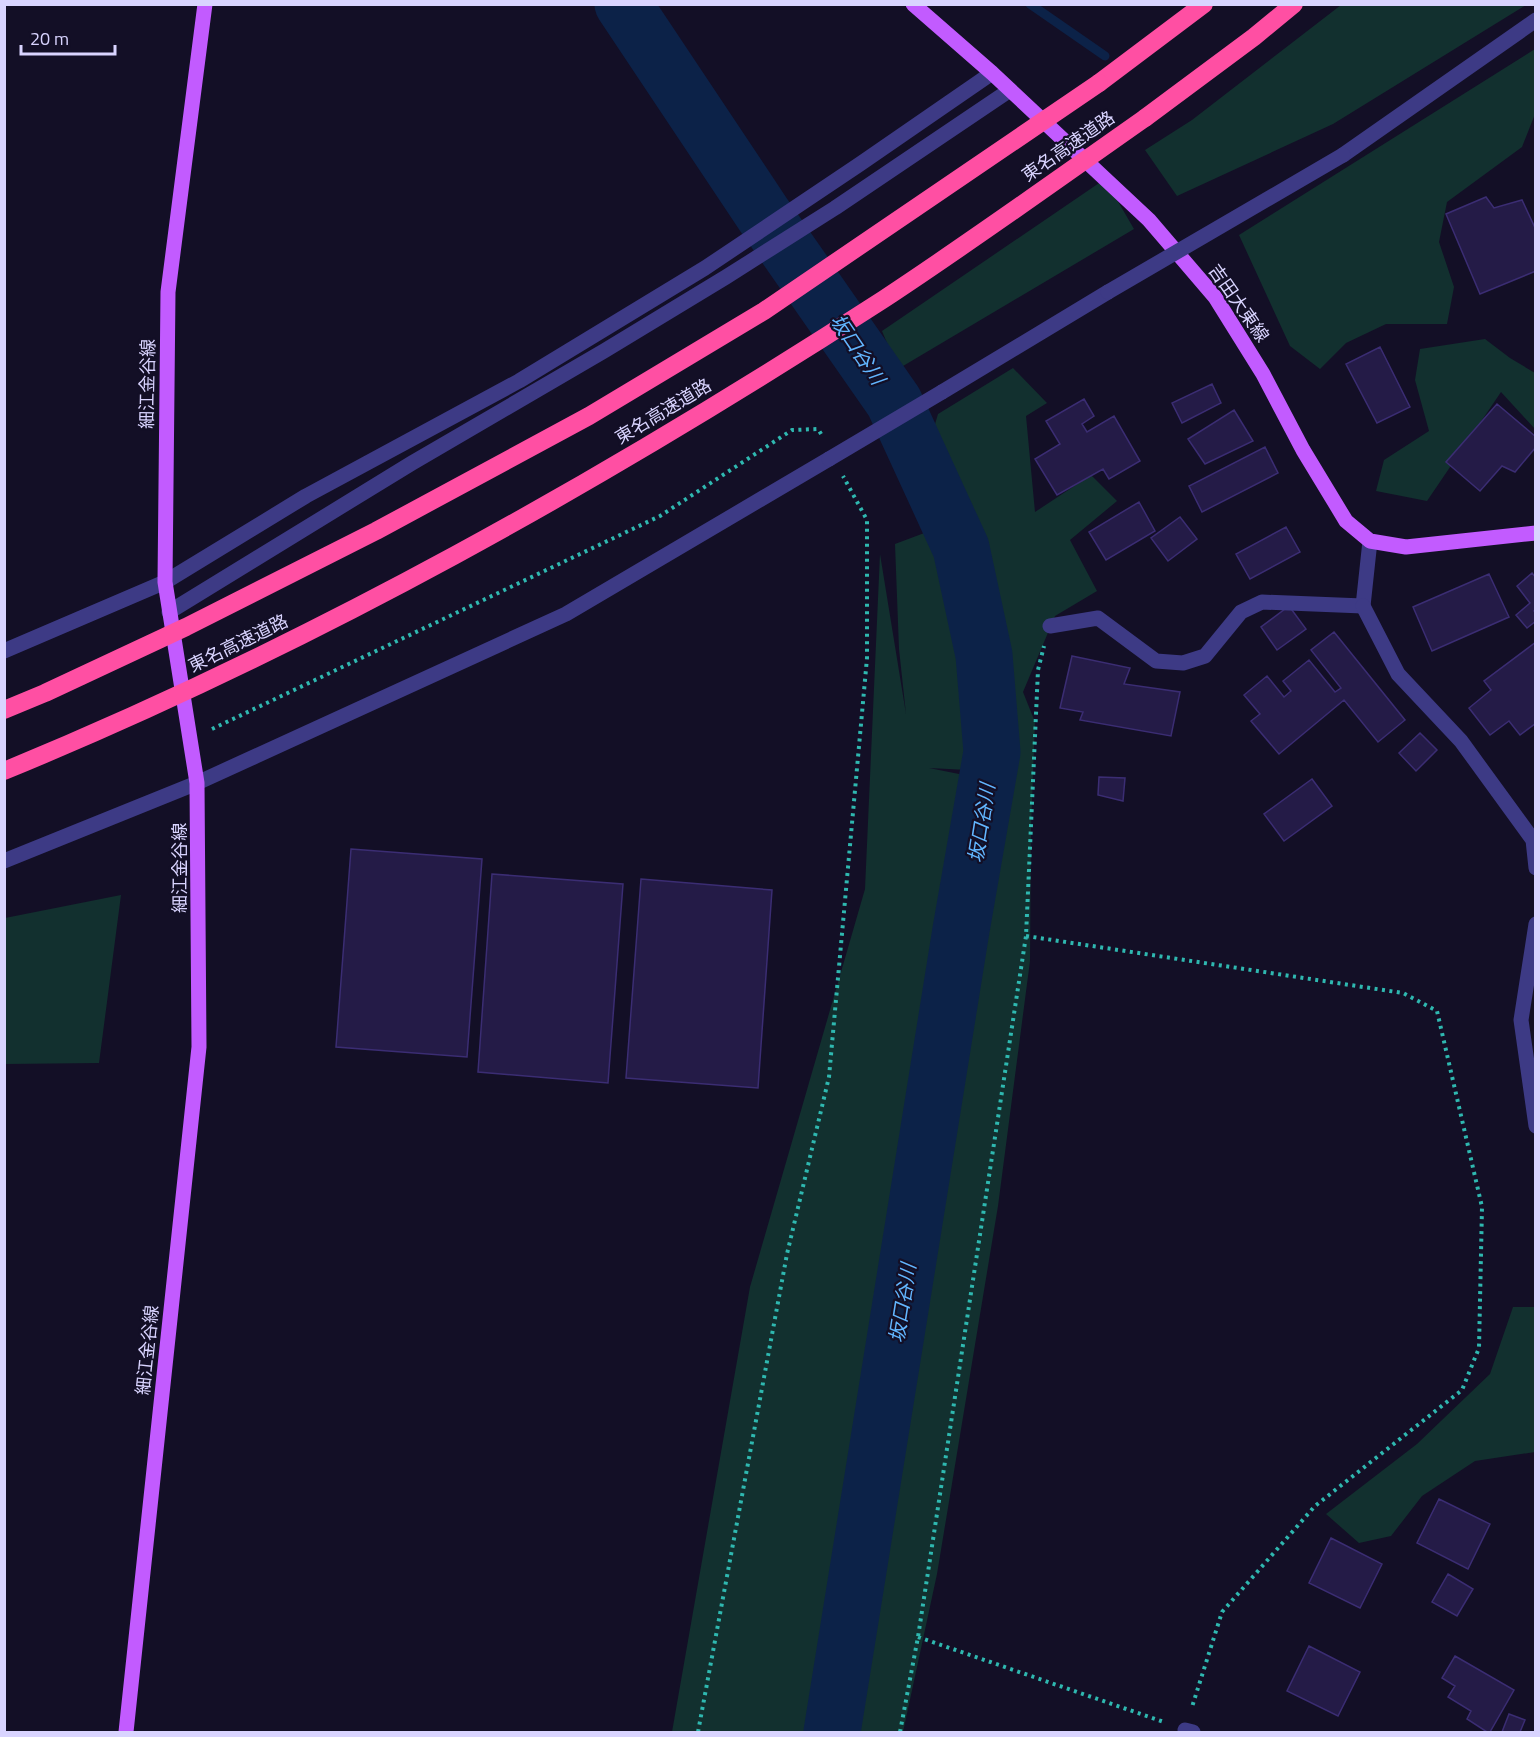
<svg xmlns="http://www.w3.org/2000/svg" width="1540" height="1737" font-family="'Titillium Web','Noto Sans JP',sans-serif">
	<rect width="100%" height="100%" fill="#130f26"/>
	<path fill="#12302f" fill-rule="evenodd" d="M 1341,5 L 1526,5 L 1333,124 L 1177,196 L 1145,150 L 1192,120 Z
		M 1535,49 L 1535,114 L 1522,147 L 1447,202 L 1439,242 L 1454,287 L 1447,324 L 1386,324 L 1346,343 L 1320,369 L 1290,346 L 1239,235 Z
		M 1105,179 L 1134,229 L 898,369 L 882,331 Z
		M 1485,339 L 1510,358 L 1535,373 L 1535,429 L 1501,392 L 1427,501 L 1376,491 L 1384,460 L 1429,431 L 1415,380 L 1420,349 Z
		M 1013,368 L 1047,403 L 1026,416 L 1035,512 L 1091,475 L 1117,501 L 1070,540 L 1097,591 L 1055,616 L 1023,692 L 1035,722 L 1031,828 L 1030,961 L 998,1206 L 937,1574 L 903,1732 L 672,1732 L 750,1287 L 865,889 L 880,554 L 906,714 L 899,649 L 895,544 L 975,514 L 928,448 L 938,414 ZM 998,741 L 979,778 L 929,768 L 968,770 Z
		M 121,895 L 99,1063 L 5,1064 L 5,918 Z
		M 1513,1307 L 1535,1307 L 1535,1452 L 1475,1461 L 1422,1496 L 1391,1536 L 1359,1543 L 1326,1514 L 1417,1444 L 1490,1374 Z"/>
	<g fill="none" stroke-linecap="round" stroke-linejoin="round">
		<path stroke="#0c2248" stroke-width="9" d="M 1030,4 L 1105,56"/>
		<path stroke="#0c2248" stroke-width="57" d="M 623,4 L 763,214 L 894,402 L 961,548 L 984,655 L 992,752 L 961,930 L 832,1732"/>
	</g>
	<path fill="#241b47" stroke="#3b2d73" stroke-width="1.5" d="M 1486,197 L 1494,208 L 1522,200 L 1536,230 L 1536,271 L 1480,294 L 1446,214 Z
		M 1380,347 L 1410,407 L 1377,423 L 1346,364 Z
		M 1212,384 L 1221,403 L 1182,423 L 1172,403 Z
		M 1084,399 L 1094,416 L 1082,424 L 1087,432 L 1114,416 L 1140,461 L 1109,479 L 1103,469 L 1057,495 L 1035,459 L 1060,444 L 1046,421 Z
		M 1497,404 L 1536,437 L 1536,447 L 1515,472 L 1502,466 L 1480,491 L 1446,462 Z
		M 1234,410 L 1253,441 L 1205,464 L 1188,439 Z
		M 1265,447 L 1278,473 L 1202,512 L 1189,486 Z
		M 1139,502 L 1155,531 L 1106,560 L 1089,532 Z
		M 1180,517 L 1197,539 L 1168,561 L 1151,538 Z
		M 1286,527 L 1300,552 L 1250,579 L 1236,554 Z
		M 1532,573 L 1536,578 L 1536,610 L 1534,611 L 1536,613 L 1536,621 L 1527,628 L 1516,615 L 1530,603 L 1517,586 Z
		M 1489,574 L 1509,617 L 1432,651 L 1413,607 Z
		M 1289,606 L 1306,629 L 1277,650 L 1261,627 Z
		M 1334,632 L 1405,720 L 1378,742 L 1344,700 L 1279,754 L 1251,721 L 1260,714 L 1244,695 L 1267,676 L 1284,697 L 1291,691 L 1283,681 L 1309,660 L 1335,692 L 1341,688 L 1311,650 Z
		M 1536,642 L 1536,723 L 1520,735 L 1509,721 L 1490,735 L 1469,708 L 1491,690 L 1484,681 Z
		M 1072,656 L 1130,668 L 1124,684 L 1180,692 L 1171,736 L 1080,720 L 1083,712 L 1060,708 Z
		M 1420,733 L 1437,750 L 1416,771 L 1399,753 Z
		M 1099,777 L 1125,778 L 1123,801 L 1098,795 Z
		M 1312,779 L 1332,806 L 1284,841 L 1264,814 Z
		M 351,849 L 482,859 L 467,1057 L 336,1047 Z
		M 492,874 L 623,884 L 608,1083 L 478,1072 Z
		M 641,879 L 772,890 L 758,1088 L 626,1078 Z
		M 1439,1499 L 1490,1524 L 1468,1569 L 1417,1543 Z
		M 1331,1538 L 1382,1564 L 1360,1608 L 1309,1583 Z
		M 1448,1574 L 1473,1589 L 1457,1616 L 1432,1602 Z
		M 1309,1646 L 1360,1672 L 1338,1716 L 1287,1691 Z
		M 1455,1656 L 1514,1690 L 1490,1732 L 1487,1732 L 1467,1719 L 1471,1711 L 1448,1697 L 1455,1686 L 1442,1678 Z
		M 1509,1714 L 1525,1720 L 1520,1732 L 1502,1732 Z"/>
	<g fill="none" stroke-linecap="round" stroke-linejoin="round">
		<path stroke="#2fb8b0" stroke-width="4" stroke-dasharray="3 4.5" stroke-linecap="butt" d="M 212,729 L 660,516 L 792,430 L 818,429 L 823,437
			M 1026,936 L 1403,993 L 1437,1011 L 1482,1207 L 1479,1348 L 1462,1390 L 1315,1506 L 1222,1612 L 1192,1707
			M 918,1637 L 1164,1722
			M 698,1732 L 787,1254 L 829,1077 L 867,658 L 867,520 L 843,476
			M 900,1732 L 918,1637 L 1026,936 L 1038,670 L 1044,646"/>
		<path stroke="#3d3a85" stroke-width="15" d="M 169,612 L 412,463 L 604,351 L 726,277 L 835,208 L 1010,90
			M 1050,626 L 1098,618 L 1156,661 L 1183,663 L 1205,656 L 1241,612 L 1262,602 L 1363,606 L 1370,541
			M 4,651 L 165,582 L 306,496 L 519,381 L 705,268 L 860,164 L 992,73
			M 1185,1730 L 1193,1732"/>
		<path stroke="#3d3a85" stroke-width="15" d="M 1343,155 L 1536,20
			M 942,392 L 1108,292
			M 1363,606 L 1398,674 L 1461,741 L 1533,840 L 1536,868
			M 4,861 L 197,783 L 566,614 L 829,459
			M 1536,924 L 1521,1020 L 1536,1126"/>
		<path stroke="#c25bff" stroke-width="15" d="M 913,4 L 992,73 L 1149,220 L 1215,297 L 1263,374 L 1303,450 L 1346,521 L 1370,541 L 1406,547 L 1536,533
			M 126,1732 L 199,1047 L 197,783 L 165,582 L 168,292 L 205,4"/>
		<path stroke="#ff4fa3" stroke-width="18" d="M 1099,83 L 1204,4
			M 1145,118 L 1254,37 L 1294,4"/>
		<path stroke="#3d3a85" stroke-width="15" d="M 1108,292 L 1343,155
			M 829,459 L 942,392"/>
		<path stroke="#ff4fa3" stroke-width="18" d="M 4,710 L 45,693 L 186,627 L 376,531 L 589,416 L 764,311 L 1099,83
			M 4,771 C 313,644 604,480 884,299 C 972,241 1058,179 1145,118"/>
	</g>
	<g text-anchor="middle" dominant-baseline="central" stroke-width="4.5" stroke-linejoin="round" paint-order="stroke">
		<g font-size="18" fill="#d9d4ff" stroke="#130f26">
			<text transform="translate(1068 146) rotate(-35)">東名高速道路</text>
			<text transform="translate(1239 303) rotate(55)">吉田大東線</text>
			<text transform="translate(147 384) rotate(-89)">細江金谷線</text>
			<text transform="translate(663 411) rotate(-31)">東名高速道路</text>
			<text transform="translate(238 643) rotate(-26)">東名高速道路</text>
			<text transform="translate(179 868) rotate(-90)">細江金谷線</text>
			<text transform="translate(147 1350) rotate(-84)">細江金谷線</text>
		</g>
		<g font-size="20" font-style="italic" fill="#62b6ff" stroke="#130f26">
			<text transform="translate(858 349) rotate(56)">坂口谷川</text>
			<text transform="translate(981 823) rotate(-81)">坂口谷川</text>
			<text transform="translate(902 1303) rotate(-81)">坂口谷川</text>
		</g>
	</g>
	<rect width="1540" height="1737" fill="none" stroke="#d9d4ff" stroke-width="12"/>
	<path d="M21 45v9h94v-9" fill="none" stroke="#d9d4ff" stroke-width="3"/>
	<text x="30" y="45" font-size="18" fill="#d9d4ff" stroke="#130f26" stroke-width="4.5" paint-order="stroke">20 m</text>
</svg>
